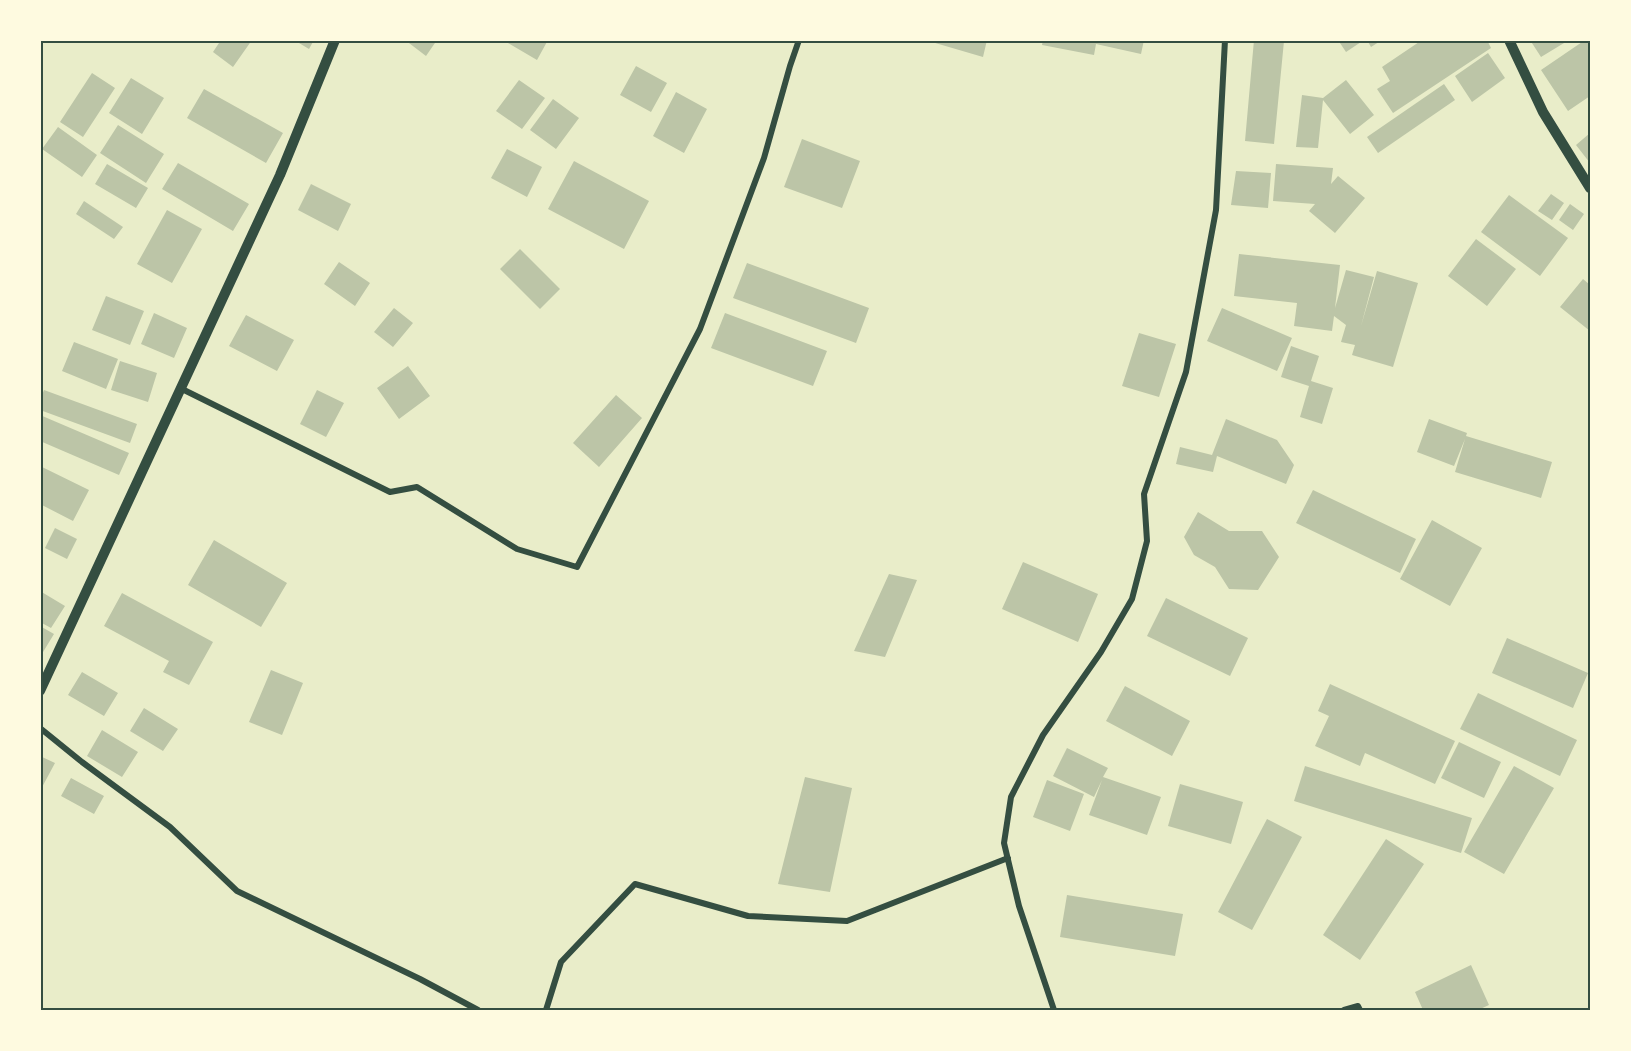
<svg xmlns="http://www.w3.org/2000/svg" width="1631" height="1051" font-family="'Exo 2',sans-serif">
	<rect width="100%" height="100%" fill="#e9edc9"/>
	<path fill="#bcc5a7" d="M 221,40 L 252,40 L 233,67 L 213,52 Z
		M 294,40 L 314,40 L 309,49 Z
		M 405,40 L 437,40 L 426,56 Z
		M 510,40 L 548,40 L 537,60 L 508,43 Z
		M 925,40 L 987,40 L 983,57 Z
		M 1043,40 L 1144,40 L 1141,54 L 1096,44 L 1094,55 L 1042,45 Z
		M 1254,40 L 1284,41 L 1274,144 L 1245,141 Z
		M 1338,40 L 1364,40 L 1346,52 Z
		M 1367,40 L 1382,40 L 1371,47 Z
		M 1422,40 L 1487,40 L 1491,48 L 1393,113 L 1377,89 L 1390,81 L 1382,67 Z
		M 1530,40 L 1569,40 L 1541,57 Z
		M 1585,40 L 1590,40 L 1590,96 L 1568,111 L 1541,70 Z
		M 1488,53 L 1505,78 L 1472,102 L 1455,76 Z
		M 636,66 L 667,83 L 651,112 L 620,95 Z
		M 92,73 L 115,88 L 83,137 L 60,122 Z
		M 131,78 L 164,98 L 142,134 L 109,113 Z
		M 519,80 L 545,98 L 522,129 L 496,111 Z
		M 1346,80 L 1374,115 L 1350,134 L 1323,100 L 1318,148 L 1296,147 L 1302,95 L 1323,98 Z
		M 1444,84 L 1455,100 L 1378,153 L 1367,137 Z
		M 204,89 L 283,133 L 266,163 L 187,118 Z
		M 676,92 L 707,109 L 684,153 L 653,136 Z
		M 553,99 L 579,118 L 556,149 L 530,130 Z
		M 118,125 L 164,154 L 146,183 L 100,153 Z
		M 58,127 L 97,155 L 82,177 L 42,149 Z
		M 1590,133 L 1590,163 L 1576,145 Z
		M 802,139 L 860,161 L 842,208 L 784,187 Z
		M 507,149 L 542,167 L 527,197 L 491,178 Z
		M 574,161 L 649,201 L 624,249 L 548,209 Z
		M 178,163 L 249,204 L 233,231 L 162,189 Z
		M 107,164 L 148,188 L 136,208 L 95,184 Z
		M 1276,164 L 1333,168 L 1331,184 L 1338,176 L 1365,198 L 1335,233 L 1309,211 L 1315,204 L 1273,201 Z
		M 1236,171 L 1271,173 L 1268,208 L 1231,205 Z
		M 311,184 L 351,204 L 338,231 L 298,210 Z
		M 1551,194 L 1564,203 L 1552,220 L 1538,211 Z
		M 1509,195 L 1568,238 L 1540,276 L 1481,232 Z
		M 84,201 L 123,227 L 114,239 L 76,214 Z
		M 1570,204 L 1584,214 L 1573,230 L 1559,220 Z
		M 167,210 L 202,229 L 172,283 L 137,264 Z
		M 1476,239 L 1516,269 L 1487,306 L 1448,276 Z
		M 520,249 L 560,289 L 540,309 L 500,269 Z
		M 1239,254 L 1340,265 L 1335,308 L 1346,270 L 1374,277 L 1361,326 L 1377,271 L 1418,283 L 1393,367 L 1352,355 L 1355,345 L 1341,342 L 1346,325 L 1334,316 L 1332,331 L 1294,326 L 1297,303 L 1234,296 Z
		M 339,262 L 370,283 L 355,306 L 324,284 Z
		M 747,263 L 869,308 L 856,343 L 733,298 Z
		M 1583,279 L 1590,285 L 1590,331 L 1560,307 Z
		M 106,296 L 144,311 L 130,345 L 92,330 Z
		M 394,308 L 413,323 L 393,347 L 374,332 Z
		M 1222,308 L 1292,338 L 1277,371 L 1207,341 Z
		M 154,313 L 187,328 L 174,358 L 141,344 Z
		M 725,313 L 827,351 L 813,386 L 711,348 Z
		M 246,315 L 294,340 L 277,371 L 229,346 Z
		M 1139,333 L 1176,344 L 1159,397 L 1122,386 Z
		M 74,342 L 118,359 L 106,389 L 62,371 Z
		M 1291,346 L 1319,356 L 1311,381 L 1333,388 L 1322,424 L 1300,417 L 1309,386 L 1281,377 Z
		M 120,361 L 157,373 L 148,402 L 111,390 Z
		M 408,366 L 430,396 L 399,419 L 377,388 Z
		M 44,390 L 137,424 L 130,443 L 40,410 L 40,400 Z
		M 317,390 L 344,403 L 326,437 L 300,424 Z
		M 616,395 L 642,418 L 599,467 L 573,443 Z
		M 40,415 L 129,453 L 119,475 L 40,441 Z
		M 1226,419 L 1277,440 L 1294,465 L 1286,484 L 1217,456 L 1213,472 L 1176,464 L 1180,447 L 1212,455 Z
		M 1429,419 L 1467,433 L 1466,436 L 1552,462 L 1541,498 L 1455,472 L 1465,439 L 1454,466 L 1417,452 Z
		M 40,466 L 89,490 L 73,521 L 40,504 Z
		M 1313,490 L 1416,539 L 1400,573 L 1296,523 Z
		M 1198,512 L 1229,531 L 1262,531 L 1279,557 L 1258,590 L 1229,589 L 1215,567 L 1194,555 L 1184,537 Z
		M 1432,520 L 1482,548 L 1450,606 L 1400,579 Z
		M 55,528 L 77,539 L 67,559 L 45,548 Z
		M 214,540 L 287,583 L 261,627 L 188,585 Z
		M 1023,562 L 1098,594 L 1078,642 L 1002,609 Z
		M 889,574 L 917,580 L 885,657 L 854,651 Z
		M 40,591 L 65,606 L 51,628 L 40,622 Z
		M 122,593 L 213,642 L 189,685 L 163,672 L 169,661 L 104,626 Z
		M 1166,598 L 1248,638 L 1230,676 L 1147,636 Z
		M 40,626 L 54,634 L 40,657 Z
		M 1507,638 L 1588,673 L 1573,708 L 1492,673 Z
		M 271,670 L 303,683 L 282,735 L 249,722 Z
		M 82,672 L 118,693 L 104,716 L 68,695 Z
		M 1330,684 L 1455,741 L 1435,784 L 1365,753 L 1360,766 L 1315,746 L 1329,716 L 1318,711 Z
		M 1125,686 L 1190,721 L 1172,756 L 1106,721 Z
		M 1478,693 L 1577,740 L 1560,776 L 1460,729 Z
		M 144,708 L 178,729 L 163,751 L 130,731 Z
		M 102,730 L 138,752 L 122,777 L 87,756 Z
		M 1459,742 L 1501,762 L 1484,798 L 1441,778 Z
		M 1067,748 L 1108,768 L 1103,777 L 1161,797 L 1147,835 L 1089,815 L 1102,780 L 1094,797 L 1053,776 Z
		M 40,756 L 55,763 L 40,791 Z
		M 1305,766 L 1472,818 L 1461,853 L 1294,801 Z
		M 1514,766 L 1554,788 L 1504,874 L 1464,852 Z
		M 805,777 L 852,788 L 830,892 L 778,884 Z
		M 71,778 L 104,796 L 94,814 L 61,796 Z
		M 1047,780 L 1084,794 L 1070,831 L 1033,817 Z
		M 1180,784 L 1243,802 L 1231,844 L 1168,826 Z
		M 1267,819 L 1302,837 L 1252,930 L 1218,912 Z
		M 1386,839 L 1424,864 L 1360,960 L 1323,935 Z
		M 1067,895 L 1183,914 L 1175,956 L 1060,937 Z
		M 1471,965 L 1489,1005 L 1478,1010 L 1423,1010 L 1415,992 Z"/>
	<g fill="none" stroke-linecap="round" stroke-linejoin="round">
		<path stroke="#344e41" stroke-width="6" d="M 180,388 L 390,492 L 417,487 L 517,549 L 577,567 L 700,329 L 764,158 L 790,66 L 799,40
			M 40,728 L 82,762 L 170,827 L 237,891 L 420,979 L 478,1010
			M 546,1010 L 561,962 L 635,884 L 748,916 L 847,921 L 1008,858
			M 1054,1010 L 1019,906 L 1004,843 L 1011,797 L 1043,735 L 1101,652 L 1132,599 L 1147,541 L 1144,494 L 1186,372 L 1216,210 L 1225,40
			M 1344,1010 L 1358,1006 L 1360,1010"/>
		<path stroke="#344e41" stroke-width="10" d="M 1509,40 L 1543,112 L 1590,188
			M 40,691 L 280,175 L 335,40"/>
	</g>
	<rect width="1631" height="1051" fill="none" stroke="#fefae0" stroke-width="84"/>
	<rect x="42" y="42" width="1547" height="967" fill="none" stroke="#344e41" stroke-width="2"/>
</svg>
